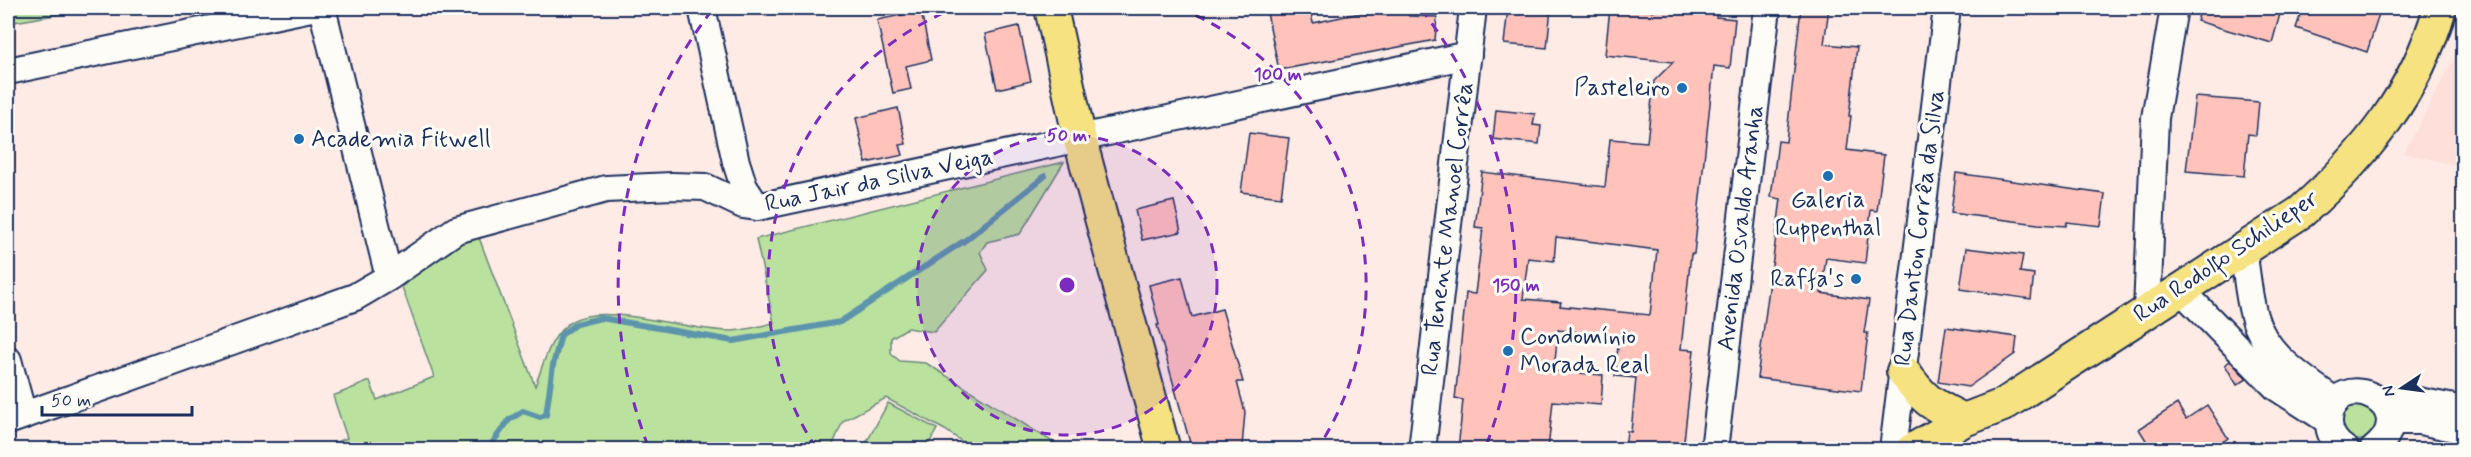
<svg xmlns="http://www.w3.org/2000/svg" width="2471" height="457" font-family="Mynerve,sans-serif">
	<rect width="100%" height="100%" fill="#feebe5"/>
	<filter id="ink" filterUnits="userSpaceOnUse"><feTurbulence type="fractalNoise" baseFrequency=".0167" numOctaves="2"/><feDisplacementMap in="SourceGraphic" scale="12" xChannelSelector="R" yChannelSelector="G"/><feConvolveMatrix kernelMatrix="1 2 1 2 8 2 1 2 1" color-interpolation-filters="sRGB"/></filter>
	<g filter="url(#ink)">
		<path fill="#fedfd9" d="M 2463,42 L 2463,167 L 2404,153 Z"/>
		<path fill="#bae19d" stroke="#6a887e" stroke-width="1.5" d="M 8,8 L 96,8 L 8,23 Z
			M 1064,162 L 1020,234 L 987,242 L 980,252 L 988,270 L 934,332 L 907,328 L 891,338 L 891,354 L 900,361 L 926,363 L 1064,449 L 973,449 L 945,430 L 886,398 L 843,421 L 831,449 L 316,450 L 347,438 L 333,396 L 370,381 L 377,400 L 434,377 L 402,287 L 446,244 L 478,235 L 535,386 C 544,363 550,333 574,320 C 608,302 693,333 733,331 C 746,330 760,326 774,323 L 756,239 Z
			M 888,403 L 937,429 L 926,449 L 863,449 Z
			M2341 422a18 18 0 1 1 36 0a18 18 0 1 1-36 0Z"/>
		<g fill="none" stroke-linecap="round" stroke-linejoin="round">
			<path stroke="#5b94ac" stroke-width="6" d="M 487,450 L 509,420 L 523,411 L 540,417 L 546,415 L 553,365 L 561,335 L 576,324 L 601,318 L 733,341 L 840,322 L 967,239 L 1045,176"/>
		</g>
		<path fill="#ffc3bc" stroke="#1b2f5e" stroke-width="1.5" fill-rule="evenodd" d="M 1266,8 L 1310,8 L 1313,23 L 1360,13 L 1387,15 L 1385,8 L 1407,8 L 1409,16 L 1437,17 L 1435,40 L 1279,70 Z
			M 1508,8 L 1551,8 L 1547,48 L 1504,44 Z
			M 1610,8 L 1655,11 L 1656,8 L 1717,8 L 1716,17 L 1735,19 L 1730,68 L 1714,66 L 1694,254 L 1691,254 L 1681,349 L 1694,350 L 1683,450 L 1625,450 L 1627,431 L 1631,432 L 1636,378 L 1615,376 L 1619,336 L 1558,330 L 1554,371 L 1603,375 L 1601,405 L 1553,401 L 1548,450 L 1458,450 L 1463,400 L 1455,399 L 1466,293 L 1475,294 L 1483,228 L 1475,227 L 1482,172 L 1605,187 L 1610,139 L 1647,142 L 1654,81 L 1673,62 L 1605,55 ZM 1556,237 L 1657,250 L 1650,315 L 1560,306 L 1561,302 L 1523,299 L 1528,258 L 1554,261 Z
			M 1801,8 L 1829,8 L 1824,44 L 1857,47 L 1849,116 L 1851,116 L 1847,150 L 1884,155 L 1877,211 L 1871,210 L 1865,263 L 1826,258 L 1821,293 L 1869,300 L 1864,333 L 1868,333 L 1861,391 L 1757,378 L 1781,199 L 1771,197 L 1778,141 L 1786,142 Z
			M 2201,8 L 2259,8 L 2280,14 L 2272,43 L 2197,21 Z
			M 2303,8 L 2381,8 L 2367,52 L 2296,28 Z
			M 921,11 L 931,60 L 906,66 L 911,89 L 893,93 L 877,20 Z
			M 1019,26 L 1031,81 L 997,89 L 985,34 Z
			M 2195,97 L 2259,102 L 2256,135 L 2248,134 L 2244,176 L 2186,171 Z
			M 898,108 L 906,144 L 900,145 L 903,155 L 866,163 L 856,118 Z
			M 1496,110 L 1535,114 L 1533,125 L 1541,126 L 1539,144 L 1493,139 Z
			M 1249,133 L 1289,138 L 1281,197 L 1241,192 Z
			M 1956,173 L 2105,194 L 2101,226 L 2067,222 L 2066,226 L 2038,224 L 1951,213 Z
			M 1174,201 L 1181,232 L 1142,240 L 1135,210 Z
			M 1966,248 L 2023,255 L 2020,272 L 2034,274 L 2031,299 L 1960,289 Z
			M 1182,277 L 1192,317 L 1222,309 L 1243,382 L 1237,382 L 1245,412 L 1242,447 L 1231,450 L 1192,450 L 1157,325 L 1159,325 L 1149,285 Z
			M 1946,327 L 2017,337 L 2015,354 L 1968,387 L 1938,382 Z
			M 2230,361 L 2247,379 L 2237,385 L 2225,365 Z
			M 2177,404 L 2186,419 L 2207,405 L 2228,438 L 2210,450 L 2152,450 L 2139,429 Z"/>
		<g fill="none" stroke-linecap="round" stroke-linejoin="round">
			<g stroke="#1b2f5e" stroke-width="30">
				<path id="minor" d="M 322,8 L 389,277
					M 702,8 L 736,162 L 744,187 L 757,207
					M 8,71 L 311,8
					M 2243,251 C 2247,272 2248,295 2254,316 C 2265,356 2305,379 2336,402
					M 2182,291 L 2276,387 L 2329,421
					M 2147,311 L 2155,118 L 2174,8
					M 8,360 L 23,415
					M 2381,402 L 2413,400 L 2464,410
					M 8,421 L 355,297 L 389,277 L 456,230 L 606,189 L 672,186 L 705,187 L 743,205 L 757,207 L 1468,55
					M 2390,421 L 2420,421 L 2464,430
					M 1422,450 L 1473,8
					M 1714,450 L 1767,8
					M 1893,450 L 1947,8
					M 2346,450 C 2335,443 2328,433 2329,419 C 2335,363 2427,406 2373,450"/>
			</g>
			<g stroke="#1b2f5e" stroke-width="36">
				<path id="major" d="M 1051,8 L 1080,140 L 1164,450
					M 1903,371 C 1924,401 1931,404 1964,420
					M 1912,450 L 1964,420 L 2003,405 L 2301,212 C 2366,154 2416,93 2440,8"/>
			</g>
			<use href="#minor" stroke="#fdfcf7" stroke-width="26"/>
			<use href="#major" stroke="#f6e281" stroke-width="32"/>
		</g>
	</g>
	<circle cx="1067" cy="285" r="150" fill="#7b2cbf" fill-opacity=".12"/>
	<g fill="none" stroke="#7b2cbf" stroke-width="3" stroke-dasharray="10 8">
		<circle cx="1067" cy="285" r="150"/>
		<path d="M816 448A299 299 0 0 1 955 8M1179 8A299 299 0 0 1 1318 448"/>
		<path d="M648 446A449 449 0 0 1 713 9M1421 9A449 449 0 0 1 1486 446"/>
	</g>
	<g fill="#1f6fb2" stroke="#fdfcf7" stroke-width="2">
		<circle cx="1682" cy="88" r="6"/>
		<circle cx="299" cy="139" r="6"/>
		<circle cx="1828" cy="176" r="6"/>
		<circle cx="1856" cy="279" r="6"/>
		<circle cx="1508" cy="351" r="6"/>
	</g>
	<g text-anchor="middle" dominant-baseline="central" stroke-width="6" stroke-linejoin="round" paint-order="stroke">
		<g font-size="24" fill="#1b2f5e" stroke="#fdfcf7" text-anchor="end">
			<text x="1670" y="88">Pasteleiro</text>
			<text x="311" y="139" text-anchor="start">Academia Fitwell</text>
			<text x="1828" y="200" text-anchor="middle">Galeria<tspan x="1828" dy="28">Ruppenthal</tspan></text>
			<text x="1844" y="279">Raffa's</text>
			<text x="1520" y="337" text-anchor="start">Condomínio<tspan x="1520" dy="28">Morada Real</tspan></text>
		</g>
		<g font-size="24" fill="#1b2f5e" stroke="#fdfcf7">
			<text transform="translate(879 181) rotate(-12)">Rua Jair da Silva Veiga</text>
			<text transform="translate(1741 228) rotate(-83)">Avenida Osvaldo Aranha</text>
			<text transform="translate(1920 228) rotate(-83)">Rua Danton Corrêa da Silva</text>
			<text transform="translate(1448 229) rotate(-83)">Rua Tenente Manoel Corrêa</text>
			<text transform="translate(2226 257) rotate(-34)">Rua Rodolfo Schilieper</text>
		</g>
	</g>
	<circle cx="1067" cy="285" r="9" fill="#7b2cbf" stroke="#fdfcf7" stroke-width="3"/>
	<g font-size="18" text-anchor="middle" font-weight="bold" fill="#7b2cbf" stroke="#fdfcf7" stroke-width="6" stroke-linejoin="round" paint-order="stroke">
		<text x="1278" y="80">100 m</text>
		<text x="1067" y="141">50 m</text>
		<text x="1516" y="291">150 m</text>
	</g>
	<rect width="2471" height="457" fill="none" stroke="#fdfcf7" stroke-width="30"/>
	<rect x="15" y="15" width="2441" height="427" fill="none" stroke="#1b2f5e" stroke-width="2" filter="url(#ink)"/>
	<g transform="translate(2402 388) rotate(257)" stroke="#fdfcf7" stroke-width="4.5" paint-order="stroke">
	<path d="M0-4.5L10 22L0 15L-10 22Z" fill="#1b2f5e"/>
	<text y="-9" font-size="16" font-weight="bold" text-anchor="middle" fill="#1b2f5e">N</text>
	</g>
	<path d="M42 406v9h150v-9" fill="none" stroke="#1b2f5e" stroke-width="3"/>
	<text x="51" y="406" font-size="18" fill="#1b2f5e" stroke="#fdfcf7" stroke-width="4.5" paint-order="stroke">50 m</text>
</svg>
